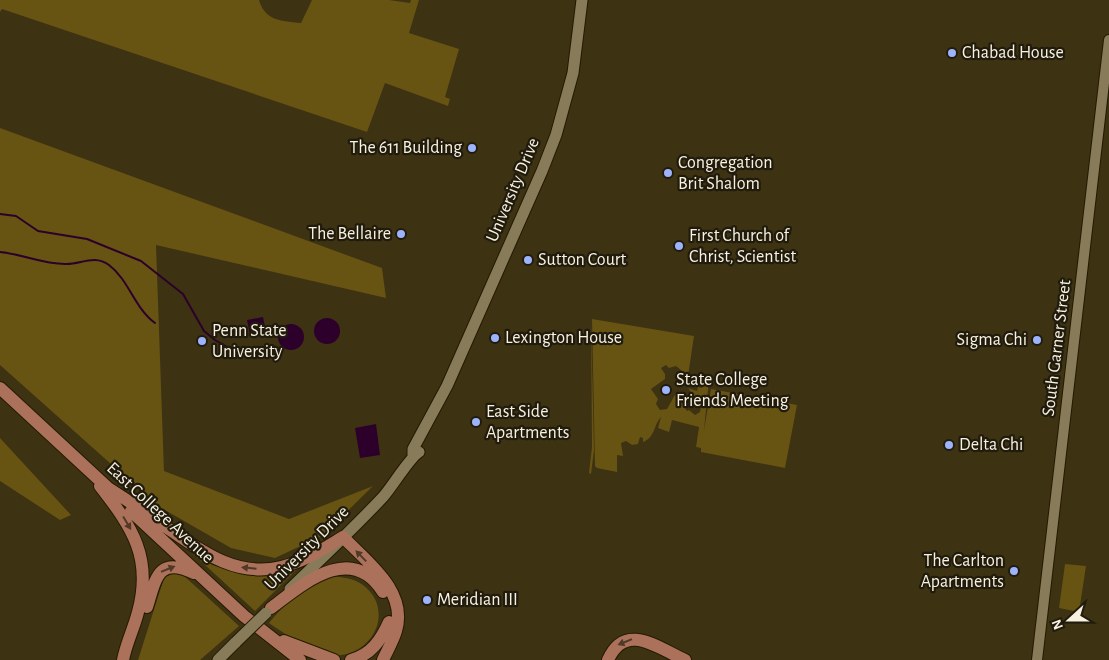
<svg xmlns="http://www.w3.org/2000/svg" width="1109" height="660" font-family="'Alegreya Sans',sans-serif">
	<rect width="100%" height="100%" fill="#3d3212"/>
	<path fill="#675312" d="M 0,0 L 259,0 C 265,21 282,21 301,23 L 312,0 L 389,0 L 410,3 L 411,0 L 419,0 L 409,33 L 459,49 L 445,97 L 450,99 L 448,106 L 385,83 L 367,132 L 2,9 L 0,12 Z
		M 0,128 L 382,268 L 386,298 L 156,245 L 164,471 L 289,519 L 373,486 L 322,536 L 275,558 L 231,548 L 158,506 L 0,365 Z
		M 591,319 L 594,450 L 591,474 L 589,473 L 592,447 Z
		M 592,319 L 694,336 L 688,376 L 681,376 L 682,371 L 676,366 L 669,368 L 666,365 L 661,368 L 665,374 L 665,379 L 651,389 L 658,399 L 656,404 L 660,410 L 667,409 L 676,393 L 687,411 L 689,410 L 695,415 L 700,412 L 701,407 L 688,388 L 697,391 L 698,387 L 702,388 L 704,380 L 709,380 L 704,430 L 711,389 L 797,405 L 785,468 L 701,452 L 701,448 L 696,447 L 699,427 L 672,420 L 669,432 L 658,428 L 661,417 C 654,424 655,438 643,442 L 643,438 L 640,437 L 638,444 L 632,445 L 626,441 L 621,443 L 623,456 L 617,455 L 617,472 L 597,468 L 595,466 Z
		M 0,438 L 71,515 L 60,520 L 0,481 Z
		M 179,541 L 212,565 L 235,572 L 299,567 L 255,611 Z
		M 1065,564 L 1086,566 L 1079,612 L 1059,608 Z
		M 176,572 L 182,574 L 239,626 L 200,660 L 138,660 L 164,578 Z
		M 330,576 C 341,577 354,578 363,585 C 397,611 371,659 331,655 C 312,652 285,634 269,623 C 286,603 303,585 330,576 Z"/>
	<path fill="#2d002b" d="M 263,317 L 266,332 L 250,335 L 247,320 Z
		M314 331a13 13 0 1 1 26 0a13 13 0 1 1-26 0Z
		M278 337a13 13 0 1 1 26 0a13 13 0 1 1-26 0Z
		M 376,424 L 380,455 L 360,458 L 355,428 Z"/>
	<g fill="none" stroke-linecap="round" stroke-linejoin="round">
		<path stroke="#2d002b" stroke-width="2" d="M 0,214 L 16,216 L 38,231 L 87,239 L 141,261 L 183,294 L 204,331 L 215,340 L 241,355
			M 0,252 C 22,254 42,264 65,264 C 80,265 94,254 109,265 C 129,280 135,309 155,323"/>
		<g stroke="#241a00" stroke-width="12">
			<path id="tertiary" d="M 1037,660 L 1109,40"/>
		</g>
		<g stroke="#241a00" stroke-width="13">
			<path id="secondary" d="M 413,455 L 413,449 L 447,386 L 542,171 L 556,135 L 573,73 L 582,0
				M 290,589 C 321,559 353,529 383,497 C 392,487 410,457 419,452
				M 218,660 L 236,642"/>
		</g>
		<g stroke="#241a00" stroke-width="14">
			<path id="primary" d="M 0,388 L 108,488
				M 102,484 C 124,498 145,512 166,527 C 201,551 236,578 281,567 C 304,562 323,549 343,537 C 367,562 408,591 396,631 C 393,641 387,651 383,660
				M 100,486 C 132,527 153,558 138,612 C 134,628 126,644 123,660
				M 131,511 L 244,616 L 300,660
				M 147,607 C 156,578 158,556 194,573
				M 271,608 C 302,585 351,541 383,592
				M 284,641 L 334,660
				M 351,660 C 371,655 381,640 389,622
				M 608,660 C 625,621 658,648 685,660"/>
		</g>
		<use href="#tertiary" stroke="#877b59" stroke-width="10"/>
		<use href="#secondary" stroke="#877b59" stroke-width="11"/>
		<use href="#primary" stroke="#ab715b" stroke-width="12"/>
		<g stroke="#241a00" stroke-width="13" stroke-linecap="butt">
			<path id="secondary-bridge" d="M 236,642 L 266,613"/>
		</g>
		<use href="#secondary-bridge" stroke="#877b59" stroke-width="11"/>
	</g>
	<defs><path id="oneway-solid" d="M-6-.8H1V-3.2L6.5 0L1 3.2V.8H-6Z" transform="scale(1.25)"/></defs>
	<g fill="#513928">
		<use href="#oneway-solid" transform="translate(127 523) rotate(59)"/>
		<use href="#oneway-solid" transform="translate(361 556) rotate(-134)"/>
		<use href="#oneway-solid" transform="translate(249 568) rotate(-174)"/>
		<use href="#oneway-solid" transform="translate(168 569) rotate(-22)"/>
		<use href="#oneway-solid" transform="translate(625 642) rotate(158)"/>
	</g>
	<g fill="#9db4fd" stroke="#201b0d" stroke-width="2">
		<circle cx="952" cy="53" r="5"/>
		<circle cx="472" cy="148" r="5"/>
		<circle cx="668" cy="173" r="5"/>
		<circle cx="401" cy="234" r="5"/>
		<circle cx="679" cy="246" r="5"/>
		<circle cx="528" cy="260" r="5"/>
		<circle cx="495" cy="338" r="5"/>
		<circle cx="1037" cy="340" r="5"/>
		<circle cx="202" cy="341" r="5"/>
		<circle cx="666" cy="390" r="5"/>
		<circle cx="476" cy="422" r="5"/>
		<circle cx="949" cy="445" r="5"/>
		<circle cx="1014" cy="571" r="5"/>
		<circle cx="427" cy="600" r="5"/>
	</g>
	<g text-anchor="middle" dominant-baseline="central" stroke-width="4.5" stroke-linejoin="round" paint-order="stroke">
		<g font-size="18" fill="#f8f1df" stroke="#201b0d" text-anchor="start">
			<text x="962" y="53">Chabad House</text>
			<text x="462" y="148" text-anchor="end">The 611 Building</text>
			<text x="678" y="163">Congregation<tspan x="678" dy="21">Brit Shalom</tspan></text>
			<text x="391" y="234" text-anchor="end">The Bellaire</text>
			<text x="689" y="236">First Church of<tspan x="689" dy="21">Christ, Scientist</tspan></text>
			<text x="538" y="260">Sutton Court</text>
			<text x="212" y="331">Penn State<tspan x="212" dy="21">University</tspan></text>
			<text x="505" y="338">Lexington House</text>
			<text x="1027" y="340" text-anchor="end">Sigma Chi</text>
			<text x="676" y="380">State College<tspan x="676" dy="21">Friends Meeting</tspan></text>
			<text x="486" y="412">East Side<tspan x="486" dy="21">Apartments</tspan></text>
			<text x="959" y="445">Delta Chi</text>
			<text x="1004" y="561" text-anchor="end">The Carlton<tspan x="1004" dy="21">Apartments</tspan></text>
			<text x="437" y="600">Meridian III</text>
		</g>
		<g font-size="18" fill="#f8f1df" stroke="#201b0d">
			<text transform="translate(513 190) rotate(-67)">University Drive</text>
			<text transform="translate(1057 348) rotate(-83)">South Garner Street</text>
			<text transform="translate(160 513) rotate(43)">East College Avenue</text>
			<text transform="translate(307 548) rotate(-45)">University Drive</text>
		</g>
	</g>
	<g transform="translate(1069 620) rotate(249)" stroke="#201b0d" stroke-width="4" paint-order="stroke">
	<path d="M0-4L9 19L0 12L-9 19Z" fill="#f8f1df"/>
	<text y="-8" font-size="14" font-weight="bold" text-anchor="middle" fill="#f8f1df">N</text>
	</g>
</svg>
